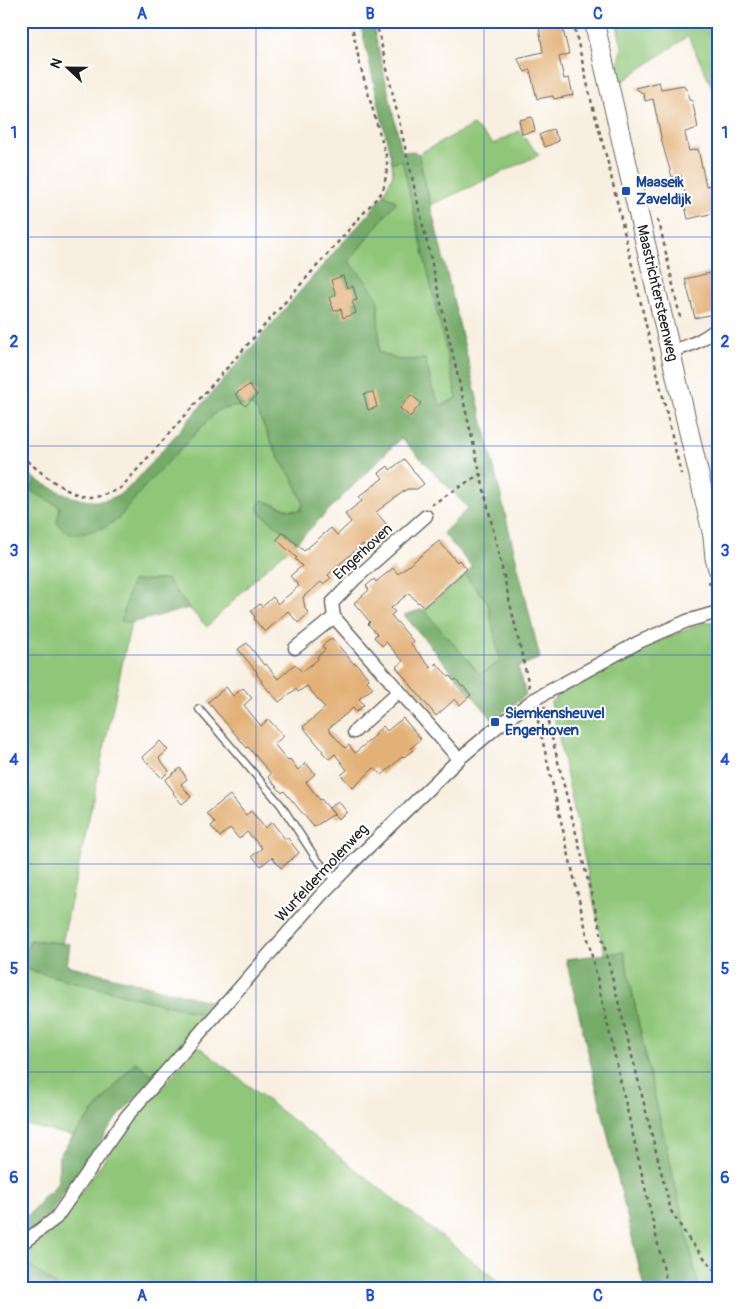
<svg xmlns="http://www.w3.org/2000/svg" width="739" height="1309" font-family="Pangolin,sans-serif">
	<rect width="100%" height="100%" fill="#fff"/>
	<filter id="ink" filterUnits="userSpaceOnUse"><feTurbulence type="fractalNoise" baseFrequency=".02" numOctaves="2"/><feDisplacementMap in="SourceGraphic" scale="10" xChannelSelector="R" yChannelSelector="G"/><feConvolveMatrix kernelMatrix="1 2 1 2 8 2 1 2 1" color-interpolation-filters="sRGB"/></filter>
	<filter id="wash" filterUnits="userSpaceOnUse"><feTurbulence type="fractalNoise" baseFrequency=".0096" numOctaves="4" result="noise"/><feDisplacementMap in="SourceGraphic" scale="20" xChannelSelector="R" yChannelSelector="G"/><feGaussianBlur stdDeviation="1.12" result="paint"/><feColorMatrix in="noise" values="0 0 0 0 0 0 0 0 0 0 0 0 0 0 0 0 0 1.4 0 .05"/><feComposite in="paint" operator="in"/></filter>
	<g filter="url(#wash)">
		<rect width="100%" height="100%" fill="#f8efe0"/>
		<path fill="#90c679" stroke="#56714a" d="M 616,21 L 718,21 L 718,100 L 688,36 L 620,83 L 618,68 L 622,47 Z
			M 473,125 L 494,144 L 519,131 L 539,155 L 431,205 L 418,154 Z
			M 402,159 L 457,398 L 441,406 L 433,391 L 425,359 L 399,360 L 379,352 L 378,299 L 349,261 L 396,201 L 384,194 L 393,174 L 392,163 Z
			M 249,404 L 257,411 L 279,459 L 293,479 L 304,504 L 300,511 L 286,509 L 269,502 L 260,513 L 297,542 L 265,569 L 207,627 L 189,608 L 167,580 L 122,621 L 131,623 L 62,943 L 30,940 L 22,968 L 204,1015 L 154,1076 L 135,1062 L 73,1136 L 21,1124 L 21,467 L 35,479 L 32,491 L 60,507 L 57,522 L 118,519 L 145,486 L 218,410 Z
			M 465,575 L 488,603 L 500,662 L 480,674 L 423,610 Z
			M 705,622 L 718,622 L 718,1288 L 699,1288 L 645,1054 L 624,952 L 605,954 L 551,702 L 577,681 L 638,650 Z
			M 198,1046 L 507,1288 L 59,1288 L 21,1259 L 21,1249 L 32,1245 L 46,1237 L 67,1212 L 107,1156 L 136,1117 Z"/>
		<path fill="#74ab69" stroke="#486442" d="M 360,21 L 372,21 L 402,152 L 414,151 L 418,154 L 540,658 L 518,667 L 526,695 L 493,720 L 404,615 L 423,609 L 480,674 L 500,662 L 488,603 L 465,575 L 472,567 L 443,533 L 468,508 L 401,438 L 297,542 L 260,513 L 257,507 L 262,500 L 286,509 L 300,511 L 303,503 L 293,479 L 279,459 L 257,411 L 249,404 L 218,410 L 145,486 L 118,519 L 105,527 L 82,534 L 70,534 L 61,528 L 57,523 L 60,507 L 31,491 L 35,479 C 60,492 92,512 120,494 C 127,490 134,482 140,476 L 337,249 L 368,215 L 384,194 L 396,202 L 349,261 L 365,280 L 378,299 L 379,352 L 399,360 L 425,359 L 433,391 L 441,406 L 457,398 L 402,160 L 392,163 Z
			M 167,579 L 189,608 L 131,623 L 121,621 L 132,581 Z
			M 30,940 L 70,944 L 67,965 L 216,1003 L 204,1015 L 21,968 Z
			M 624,952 L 645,1054 L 699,1288 L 644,1288 L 566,959 Z
			M 136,1062 L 154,1076 L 113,1123 L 47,1217 L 33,1230 L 21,1235 L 21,1217 L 28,1215 L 39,1204 L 42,1197 L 51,1192 L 58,1181 L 59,1156 L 73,1136 Z
			M 21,1259 L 59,1288 L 21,1288 Z"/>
		<g id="blocks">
			<path fill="#e3b177" d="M 538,21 L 561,21 L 569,54 L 559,57 L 564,79 L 569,78 L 573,95 L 554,99 L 553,96 L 537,99 L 530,70 L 525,72 L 517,58 L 543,52 Z
				M 659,82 L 661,89 L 684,85 L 685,89 L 687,89 L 689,100 L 692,100 L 698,128 L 685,132 L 685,133 L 689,151 L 698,149 L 706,186 L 712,185 L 716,201 L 712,202 L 714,213 L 688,219 L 685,206 L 688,205 L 681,175 L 672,177 L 663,146 L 653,99 L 645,101 L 644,94 L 635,88 Z
				M 532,117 L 535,131 L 522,134 L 519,120 Z
				M 553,129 L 559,141 L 545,147 L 539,135 Z
				M 718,271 L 718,313 L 695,318 L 685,279 Z
				M 343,276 L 347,288 L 353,286 L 357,300 L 352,301 L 356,313 L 343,318 L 341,309 L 334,311 L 329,298 L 336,295 L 331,280 Z
				M 249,385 L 257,395 L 245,406 L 235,394 Z
				M 373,392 L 377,407 L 368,410 L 364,394 Z
				M 411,395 L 421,403 L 410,417 L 400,408 Z
				M 404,459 L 424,484 L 417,489 L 407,489 L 376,512 L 388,526 L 373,540 L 374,541 L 366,548 L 363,544 L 342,562 L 328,575 L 331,578 L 323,584 L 321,582 L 303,597 L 305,609 L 309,613 L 298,623 L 288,611 L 265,632 L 254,619 L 255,617 L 251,611 L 260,604 L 262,607 L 273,597 L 278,604 L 299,586 L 290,576 L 302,566 L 295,559 L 297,558 L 277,540 L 283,532 L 304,551 L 331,528 L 337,535 L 351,522 L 345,514 L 362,501 L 359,497 L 383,478 L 379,473 L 388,466 L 390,470 Z
				M 439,541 L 457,562 L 459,560 L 467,569 L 424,607 L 419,602 L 418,603 L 409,593 L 391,608 L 395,612 L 391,615 L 414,642 L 411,644 L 431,668 L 436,663 L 449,677 L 450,676 L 454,681 L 456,679 L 462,687 L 463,686 L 471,695 L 460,705 L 455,699 L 436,716 L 396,667 L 403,661 L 386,642 L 382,646 L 374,637 L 377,634 L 368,624 L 370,622 L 354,603 L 369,590 L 366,586 L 374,579 L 376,582 L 393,568 L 398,574 Z
				M 332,638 L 354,664 L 356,663 L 369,679 L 367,681 L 373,688 L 359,699 L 364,705 L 356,712 L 353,708 L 328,729 L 345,748 L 349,745 L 355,753 L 376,735 L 375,733 L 383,726 L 387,731 L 403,718 L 421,739 L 411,748 L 413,750 L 404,757 L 403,756 L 382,775 L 374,768 L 353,788 L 341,775 L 347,770 L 335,754 L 329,759 L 322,752 L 323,751 L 303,727 L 325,708 L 307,686 L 298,692 L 296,689 L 279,702 L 261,682 L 262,681 L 257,675 L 257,672 L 238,649 L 247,643 L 264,665 L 266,664 L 278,679 L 295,664 L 302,672 L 318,659 L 317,657 L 325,650 L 322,646 Z
				M 226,687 L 233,696 L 243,688 L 252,698 L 244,705 L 261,726 L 268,719 L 284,736 L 274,744 L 288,761 L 290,759 L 298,770 L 306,763 L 315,774 L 306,782 L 320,800 L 321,799 L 334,814 L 314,827 L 284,791 L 282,793 L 268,777 L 271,774 L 248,747 L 247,748 L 208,702 Z
				M 160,741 L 168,750 L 159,758 L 169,771 L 162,778 L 142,757 Z
				M 180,768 L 187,779 L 181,784 L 191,797 L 182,804 L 173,793 L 174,792 L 165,780 Z
				M 230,795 L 246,815 L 251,811 L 265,828 L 272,822 L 285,839 L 287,837 L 299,853 L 281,868 L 272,857 L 261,866 L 252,856 L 262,848 L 247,832 L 239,839 L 230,828 L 220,837 L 211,826 L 215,823 L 207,813 Z
				M 338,801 L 347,812 L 338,819 L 329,808 Z"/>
		</g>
	</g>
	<g filter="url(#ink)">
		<use href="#blocks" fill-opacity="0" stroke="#696661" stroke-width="1"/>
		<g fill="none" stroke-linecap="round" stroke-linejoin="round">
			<g stroke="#696661" stroke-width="9">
				<path id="service" d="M 199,709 L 281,805 L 315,857 L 335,880"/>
			</g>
			<g stroke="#696661" stroke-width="15">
				<path id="minor" d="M 671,351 C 690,346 703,340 718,328
					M 426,516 L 354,580 L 332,603 L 334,617 L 459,759
					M 295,648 L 334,617
					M 354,732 L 399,691
					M 21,1241 L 25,1241 L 56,1218 L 126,1117 L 322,894 L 351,864 L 459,759 L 497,727 L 533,700 L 639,642 L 687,621 L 718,612"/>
			</g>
			<g stroke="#696661" stroke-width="21">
				<path id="secondary" d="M 594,21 L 713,536 L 715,558 L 718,569"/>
			</g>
			<path stroke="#696661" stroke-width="2.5" stroke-dasharray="4 4" stroke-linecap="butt" d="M 376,21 L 530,690
				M 573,21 L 592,104 L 608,163 L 681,474
				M 657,220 L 660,226 L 680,317
				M 21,456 C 40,471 69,499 95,497 C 104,496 112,492 121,488 L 383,191 L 387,171 L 387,159 L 360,65 L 351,21
				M 431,505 L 480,474
				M 709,581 L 715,600
				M 544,706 L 671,1211 L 690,1241 L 718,1274
				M 536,712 L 668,1288
				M 21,1274 L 34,1288"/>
			<use href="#service" stroke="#fff" stroke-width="6"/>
			<use href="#minor" stroke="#fff" stroke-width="12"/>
			<use href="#secondary" stroke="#fff" stroke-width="19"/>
		</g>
	</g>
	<path fill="none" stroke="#1d4ed8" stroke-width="1" stroke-opacity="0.55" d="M 256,21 L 256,1288M 484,21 L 484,1288M 21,237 L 718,237M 21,446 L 718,446M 21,655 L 718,655M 21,864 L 718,864M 21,1072 L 718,1072"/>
	<g fill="#1a4fb4" stroke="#fff" stroke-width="2">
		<rect x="621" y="186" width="10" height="10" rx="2.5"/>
		<rect x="490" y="717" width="10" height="10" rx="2.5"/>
	</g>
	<g text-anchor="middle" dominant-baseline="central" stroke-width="4" stroke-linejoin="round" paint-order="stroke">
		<g font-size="15" font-weight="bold" fill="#164399" stroke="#fff" text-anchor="start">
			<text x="636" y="182">Maaseik<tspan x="636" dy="17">Zaveldijk</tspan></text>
			<text x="505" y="713">Siemkensheuvel<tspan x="505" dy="17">Engerhoven</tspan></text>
		</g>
		<g font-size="15" fill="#1c1c1c" stroke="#fff">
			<text transform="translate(657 293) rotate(77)">Maastrichtersteenweg</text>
			<text transform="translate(363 552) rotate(-43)">Engerhoven</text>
			<text transform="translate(322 873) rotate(-47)">Wurfeldermolenweg</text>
		</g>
	</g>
	<rect width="739" height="1309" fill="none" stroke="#fff" stroke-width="55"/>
	<g transform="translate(68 68) rotate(292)" stroke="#ffffff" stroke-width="4" paint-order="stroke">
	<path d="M0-4L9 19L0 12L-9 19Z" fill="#1c1c1c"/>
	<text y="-8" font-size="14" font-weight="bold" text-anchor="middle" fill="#1c1c1c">N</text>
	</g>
	<rect x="28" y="28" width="684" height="1254" fill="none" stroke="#1d4ed8" stroke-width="2"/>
	<g font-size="16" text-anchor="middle" font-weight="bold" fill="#1d4ed8">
		<text x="142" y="19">A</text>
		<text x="370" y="19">B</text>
		<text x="598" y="19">C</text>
		<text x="14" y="138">1</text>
		<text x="725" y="138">1</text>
		<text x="14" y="347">2</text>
		<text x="725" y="347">2</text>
		<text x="14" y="556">3</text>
		<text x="725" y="556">3</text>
		<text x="14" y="765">4</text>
		<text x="725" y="765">4</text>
		<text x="14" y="974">5</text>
		<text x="725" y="974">5</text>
		<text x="14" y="1183">6</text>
		<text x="725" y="1183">6</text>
		<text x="142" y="1301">A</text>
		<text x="370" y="1301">B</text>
		<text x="598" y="1301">C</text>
	</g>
</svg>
